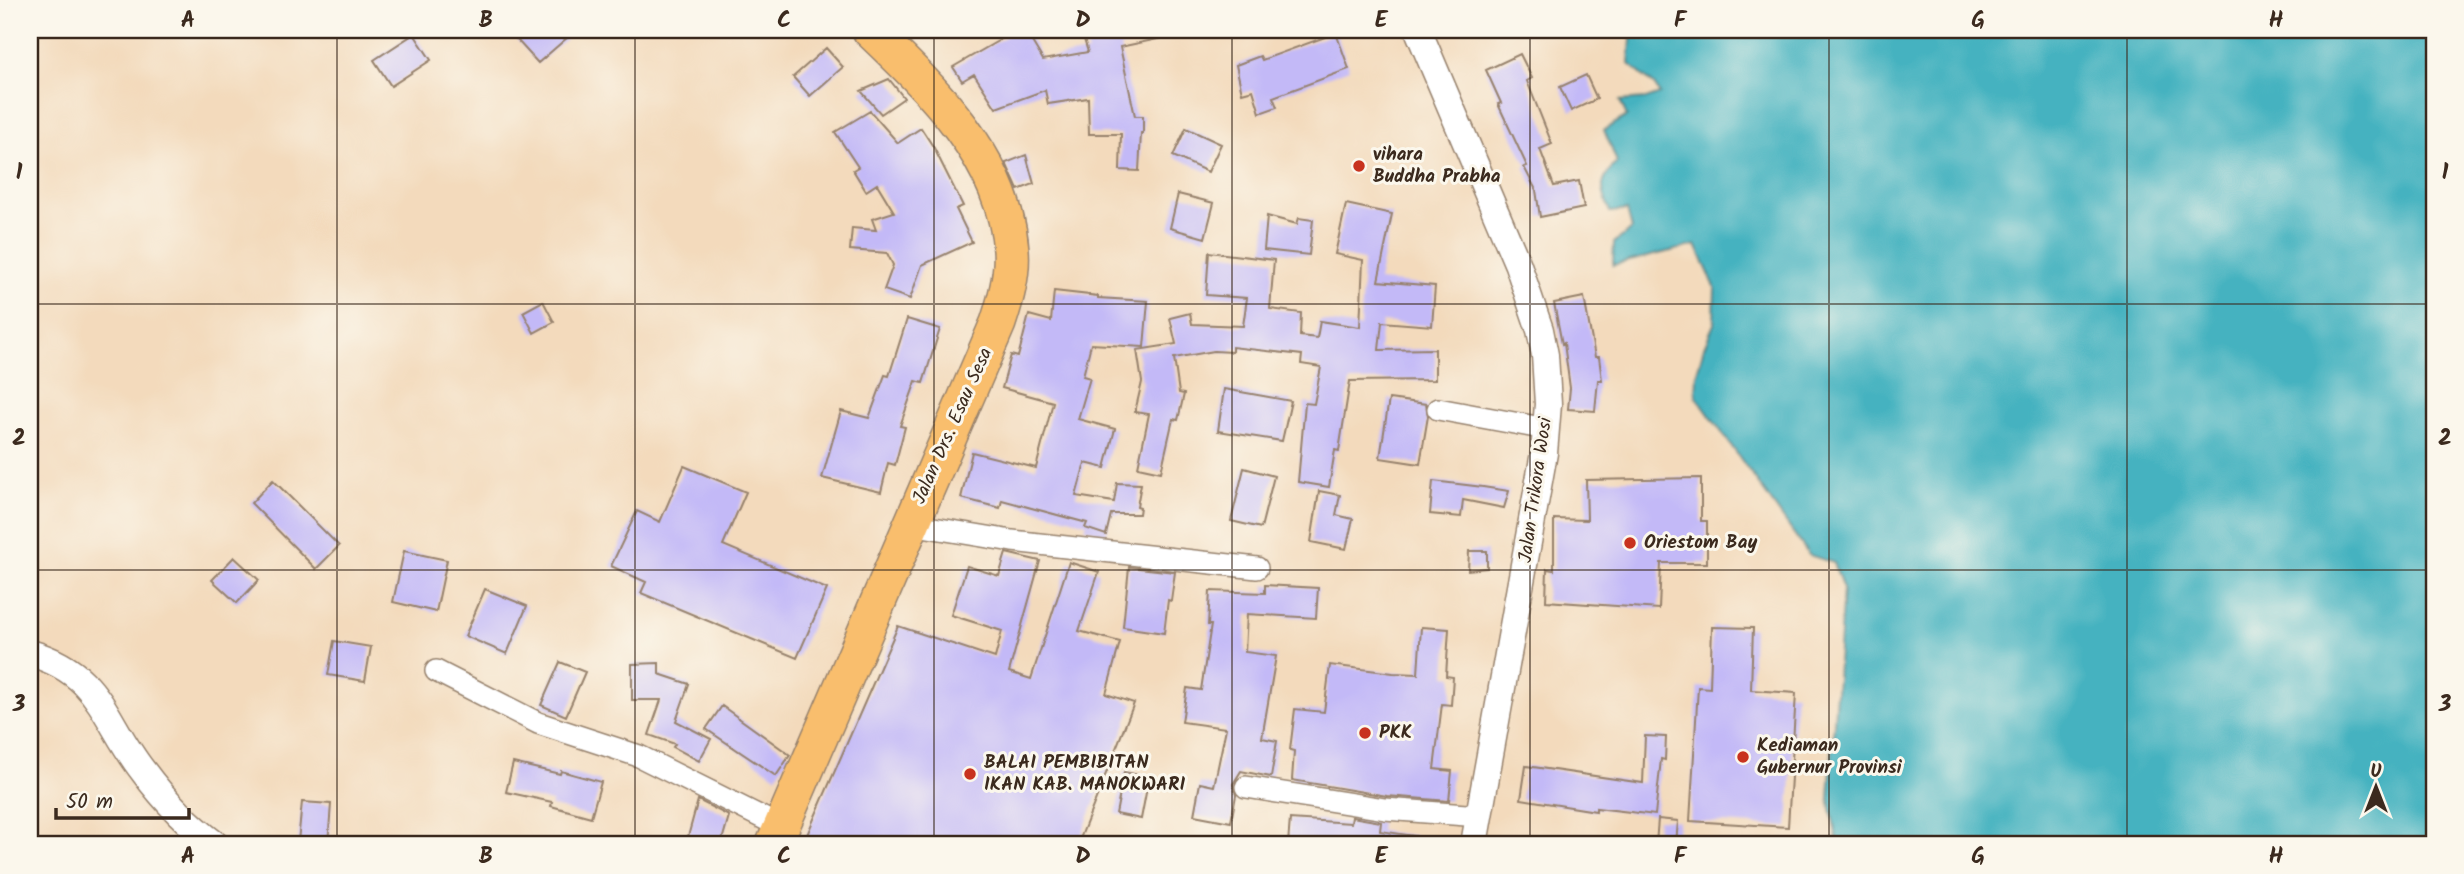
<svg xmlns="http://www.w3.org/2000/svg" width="2464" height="874" font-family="Kalam,sans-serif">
	<rect width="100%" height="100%" fill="#fbf7ec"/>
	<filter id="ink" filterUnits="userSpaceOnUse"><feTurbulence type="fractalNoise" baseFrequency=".0143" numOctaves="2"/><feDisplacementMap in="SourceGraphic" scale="14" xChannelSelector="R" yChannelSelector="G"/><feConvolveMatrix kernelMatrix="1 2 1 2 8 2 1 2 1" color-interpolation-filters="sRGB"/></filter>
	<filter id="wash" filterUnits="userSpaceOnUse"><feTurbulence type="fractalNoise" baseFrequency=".00686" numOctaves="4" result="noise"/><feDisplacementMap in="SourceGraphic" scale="28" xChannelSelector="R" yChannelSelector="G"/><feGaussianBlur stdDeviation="1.57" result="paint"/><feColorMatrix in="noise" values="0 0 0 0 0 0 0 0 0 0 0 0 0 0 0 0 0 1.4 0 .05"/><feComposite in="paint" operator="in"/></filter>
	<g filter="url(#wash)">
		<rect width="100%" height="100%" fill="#f3dabc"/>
		<path fill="#44b2c0" stroke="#406e6f" stroke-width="2" d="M 1629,30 L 2434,30 L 2434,844 L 1838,844 L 1829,798 L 1843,589 L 1834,563 L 1809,555 L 1696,396 L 1697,373 L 1704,347 L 1714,324 L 1715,287 L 1696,245 L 1613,265 L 1614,243 L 1632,229 L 1627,210 L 1610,212 C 1601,187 1598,182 1617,162 L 1604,130 L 1627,116 L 1620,101 L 1646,99 L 1660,94 L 1654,85 L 1629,64 L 1631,40 Z"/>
		<g id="blocks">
			<path fill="#c3b9f7" d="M 508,30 L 576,30 L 538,63 Z
				M 1017,30 L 1025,30 L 1043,60 L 1088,52 L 1081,30 L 1172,30 L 1172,36 L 1120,47 L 1135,116 L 1143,116 L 1143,133 L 1141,133 L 1139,171 L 1120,170 L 1121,134 L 1089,134 L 1088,98 L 1048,104 L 1045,90 L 996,108 L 974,74 L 962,81 L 953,67 Z
				M 1336,33 L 1349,69 L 1273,97 L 1277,107 L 1260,113 L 1253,90 L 1242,93 L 1236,65 L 1260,56 L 1262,60 Z
				M 414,34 L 431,60 L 391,86 L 374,60 Z
				M 826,48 L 843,67 L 810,96 L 793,77 Z
				M 1520,54 L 1532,78 L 1527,81 L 1552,144 L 1540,149 L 1554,186 L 1579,181 L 1584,208 L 1540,217 L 1536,190 L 1524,167 L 1527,166 L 1498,104 L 1501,103 L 1486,70 Z
				M 1586,75 L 1597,99 L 1571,111 L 1560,87 Z
				M 889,79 L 904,98 L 881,114 L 861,91 Z
				M 870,111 L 898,143 L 921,128 L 934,148 L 963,206 L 956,209 L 972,242 L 922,265 L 910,299 L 884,290 L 893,265 L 887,253 L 850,250 L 852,228 L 876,230 L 872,219 L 894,212 L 877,184 L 866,191 L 853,170 L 858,167 L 835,132 Z
				M 1186,128 L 1221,144 L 1208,172 L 1173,156 Z
				M 1026,155 L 1034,184 L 1018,190 L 1006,163 Z
				M 1178,194 L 1214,203 L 1205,238 L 1170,228 Z
				M 1346,204 L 1392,214 L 1378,281 L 1435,286 L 1432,326 L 1382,322 L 1379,350 L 1435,349 L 1435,380 L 1350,381 L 1339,451 L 1335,450 L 1329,487 L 1298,482 L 1305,403 L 1314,404 L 1321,367 L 1301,364 L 1302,355 L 1232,347 L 1232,352 L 1214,351 L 1174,358 L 1179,393 L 1184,394 L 1178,420 L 1173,419 L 1161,472 L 1138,467 L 1149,414 L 1135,412 L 1142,382 L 1137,350 L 1176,344 L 1170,318 L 1190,313 L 1192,324 L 1243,326 L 1247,298 L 1206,295 L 1209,252 L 1274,260 L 1270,309 L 1301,313 L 1300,336 L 1317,338 L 1320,321 L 1360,327 L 1363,260 L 1335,254 Z
				M 1267,216 L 1297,224 L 1299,218 L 1313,220 L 1309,255 L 1264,250 Z
				M 1054,291 L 1098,296 L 1098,298 L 1148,301 L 1144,347 L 1091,344 L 1083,376 L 1090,378 L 1078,419 L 1115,429 L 1105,468 L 1085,463 L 1076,496 L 1114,502 L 1117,483 L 1141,484 L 1137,506 L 1140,507 L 1139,514 L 1111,514 L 1106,535 L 1085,528 L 1087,523 L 1002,500 L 1000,508 L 961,498 L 972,452 L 1036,468 L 1053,402 L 1002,388 L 1011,355 L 1018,357 L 1029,315 L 1051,321 Z
				M 1584,297 L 1595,357 L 1599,357 L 1602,380 L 1598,380 L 1595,411 L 1568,409 L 1570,388 L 1564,343 L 1562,344 L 1554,303 Z
				M 543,301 L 554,322 L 534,333 L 523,312 Z
				M 907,319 L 940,329 L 923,383 L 916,381 L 900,426 L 905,427 L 895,465 L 888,463 L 881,492 L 822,478 L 841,411 L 869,418 L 885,375 L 889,376 Z
				M 1224,389 L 1291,401 L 1282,441 L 1218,431 Z
				M 1389,399 L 1426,404 L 1428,416 L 1420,464 L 1380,458 Z
				M 684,466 L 746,492 L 723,545 L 827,589 L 797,658 L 641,593 L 646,582 L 611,566 L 637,511 L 660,522 Z
				M 1244,468 L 1274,476 L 1261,528 L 1231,521 Z
				M 1701,478 L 1701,521 L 1707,521 L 1707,563 L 1661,563 L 1659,609 L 1546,601 L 1547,569 L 1554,570 L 1554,519 L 1587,520 L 1586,480 Z
				M 273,480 L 339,546 L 316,569 L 251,503 Z
				M 1433,481 L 1483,487 L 1509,491 L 1504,508 L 1463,500 L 1461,517 L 1430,514 Z
				M 1319,491 L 1340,495 L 1336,515 L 1353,519 L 1346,549 L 1311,542 Z
				M 404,551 L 447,560 L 436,612 L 393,602 Z
				M 1469,551 L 1487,551 L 1487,568 L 1468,570 Z
				M 1006,553 L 1040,561 L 1009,672 L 1031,679 L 1069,562 L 1099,572 L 1079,631 L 1120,642 L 1106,694 L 1134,703 L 1078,844 L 803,844 L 898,626 L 995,658 L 1002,631 L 951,615 L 967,566 L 999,576 Z
				M 234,557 L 259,580 L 237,603 L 212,580 Z
				M 1129,567 L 1175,572 L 1171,601 L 1168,600 L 1164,633 L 1123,627 Z
				M 1265,585 L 1318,588 L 1316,618 L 1247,614 L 1245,652 L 1276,656 L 1262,738 L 1277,741 L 1271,777 L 1241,771 L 1233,784 L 1236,795 L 1231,822 L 1194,815 L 1200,783 L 1214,786 L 1226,728 L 1182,722 L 1187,688 L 1201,690 L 1211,625 L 1208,625 L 1210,591 L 1265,593 Z
				M 485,589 L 527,606 L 507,654 L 465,636 Z
				M 1421,627 L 1449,629 L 1446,676 L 1453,677 L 1451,705 L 1442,704 L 1434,769 L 1452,771 L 1449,801 L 1387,796 L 1292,780 L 1294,751 L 1290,750 L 1295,709 L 1324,712 L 1330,665 L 1393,673 L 1418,674 Z
				M 1712,627 L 1753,628 L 1751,690 L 1796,693 L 1788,827 L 1690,821 L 1698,687 L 1710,688 Z
				M 334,641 L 371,647 L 365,681 L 328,675 Z
				M 560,662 L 585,672 L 566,716 L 541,705 Z
				M 659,663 L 659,674 L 689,684 L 676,721 L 711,739 L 699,761 L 673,747 L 675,744 L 649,735 L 661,700 L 632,700 L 632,664 Z
				M 722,706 L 790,755 L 776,776 L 706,729 Z
				M 1645,736 L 1666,737 L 1665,760 L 1661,759 L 1655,815 L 1596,808 L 1596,811 L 1521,799 L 1526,766 L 1643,783 Z
				M 513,763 L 560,774 L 561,771 L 601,782 L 591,817 L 551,806 L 552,802 L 506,792 Z
				M 1124,772 L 1149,777 L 1141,819 L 1116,814 Z
				M 698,800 L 729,816 L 721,844 L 686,844 Z
				M 302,802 L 331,804 L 328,844 L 298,842 Z
				M 1352,817 L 1381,822 L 1380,831 L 1415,836 L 1414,844 L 1288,844 L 1290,819 L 1351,823 Z
				M 1658,819 L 1678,821 L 1676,844 L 1656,844 Z"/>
		</g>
	</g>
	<g filter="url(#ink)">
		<use href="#blocks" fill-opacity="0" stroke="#97826d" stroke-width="2"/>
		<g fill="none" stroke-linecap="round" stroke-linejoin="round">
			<g stroke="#97826d" stroke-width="24">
				<path id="minor" d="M 1438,409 L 1547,429
					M 910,524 L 1012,541 L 1257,568
					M 436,671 L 538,723 L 639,756 L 781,827
					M 1246,787 L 1385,809 L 1480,816"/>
			</g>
			<g stroke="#97826d" stroke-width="29">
				<path id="tertiary" d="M 1418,30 L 1518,265 L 1540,330 L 1545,355 L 1548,404 L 1544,453 L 1474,844
					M 30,653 C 101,673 103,720 143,771 C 163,798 187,824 215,844"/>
			</g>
			<g stroke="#97826d" stroke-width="38">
				<path id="trunk" d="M 774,844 L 998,323 C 1006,299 1013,274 1011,250 C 1004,158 932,89 870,30"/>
			</g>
			<use href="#minor" stroke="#fff" stroke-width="21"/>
			<use href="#tertiary" stroke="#fff" stroke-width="26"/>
			<use href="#trunk" stroke="#f9be6d" stroke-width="35"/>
		</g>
	</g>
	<path fill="none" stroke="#3b2a1e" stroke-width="2" stroke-opacity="0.55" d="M 337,30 L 337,844M 635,30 L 635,844M 934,30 L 934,844M 1232,30 L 1232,844M 1530,30 L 1530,844M 1829,30 L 1829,844M 2127,30 L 2127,844M 30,304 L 2434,304M 30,570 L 2434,570"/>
	<g fill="#c8321e" stroke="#fbf7ec" stroke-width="2.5">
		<circle cx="1359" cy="166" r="7"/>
		<circle cx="1630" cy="543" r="7"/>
		<circle cx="1365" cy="733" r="7"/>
		<circle cx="1743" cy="757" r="7"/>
		<circle cx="970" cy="774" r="7"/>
	</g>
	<g text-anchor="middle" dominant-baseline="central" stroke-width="6" stroke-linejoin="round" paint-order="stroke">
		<g font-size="19" font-weight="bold" fill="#3b2a1e" stroke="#fbf7ec" text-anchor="start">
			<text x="1373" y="155">vihara<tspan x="1373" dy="22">Buddha Prabha</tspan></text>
			<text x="1644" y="543">Oriestom Bay</text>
			<text x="1379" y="733">PKK</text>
			<text x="1757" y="746">Kediaman<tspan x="1757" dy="22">Gubernur Provinsi</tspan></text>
			<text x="984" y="763">BALAI PEMBIBITAN<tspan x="984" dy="22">IKAN KAB. MANOKWARI</tspan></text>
		</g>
		<g font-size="19" fill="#3b2a1e" stroke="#fbf7ec">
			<text transform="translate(953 426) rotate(-66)">Jalan Drs. Esau Sesa</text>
			<text transform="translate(1536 490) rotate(-82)">Jalan Trikora Wosi</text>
		</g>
	</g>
	<rect width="2464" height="874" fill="none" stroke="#fbf7ec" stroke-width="77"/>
	<g transform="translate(2376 787)" stroke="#fbf7ec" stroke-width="5" paint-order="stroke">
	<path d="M0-5L12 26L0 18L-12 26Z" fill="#3b2a1e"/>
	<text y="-10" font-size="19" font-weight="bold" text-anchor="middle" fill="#3b2a1e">U</text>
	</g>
	<path d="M56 808v10h133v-10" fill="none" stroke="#3b2a1e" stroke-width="3.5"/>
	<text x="66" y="808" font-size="21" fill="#3b2a1e" stroke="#fbf7ec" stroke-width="5" paint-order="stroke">50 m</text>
	<rect x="38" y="38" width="2388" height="798" fill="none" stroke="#3b2a1e" stroke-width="2.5"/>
	<g font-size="23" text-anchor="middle" font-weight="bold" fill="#3b2a1e">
		<text x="188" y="27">A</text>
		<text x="486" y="27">B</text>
		<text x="784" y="27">C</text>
		<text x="1083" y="27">D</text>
		<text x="1381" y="27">E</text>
		<text x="1680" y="27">F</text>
		<text x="1978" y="27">G</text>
		<text x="2276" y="27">H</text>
		<text x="19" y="179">1</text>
		<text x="2445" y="179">1</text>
		<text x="19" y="445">2</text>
		<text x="2445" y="445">2</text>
		<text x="19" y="711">3</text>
		<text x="2445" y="711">3</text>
		<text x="188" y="863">A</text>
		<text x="486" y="863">B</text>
		<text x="784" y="863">C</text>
		<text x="1083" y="863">D</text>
		<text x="1381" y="863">E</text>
		<text x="1680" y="863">F</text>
		<text x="1978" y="863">G</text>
		<text x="2276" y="863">H</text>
	</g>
</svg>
